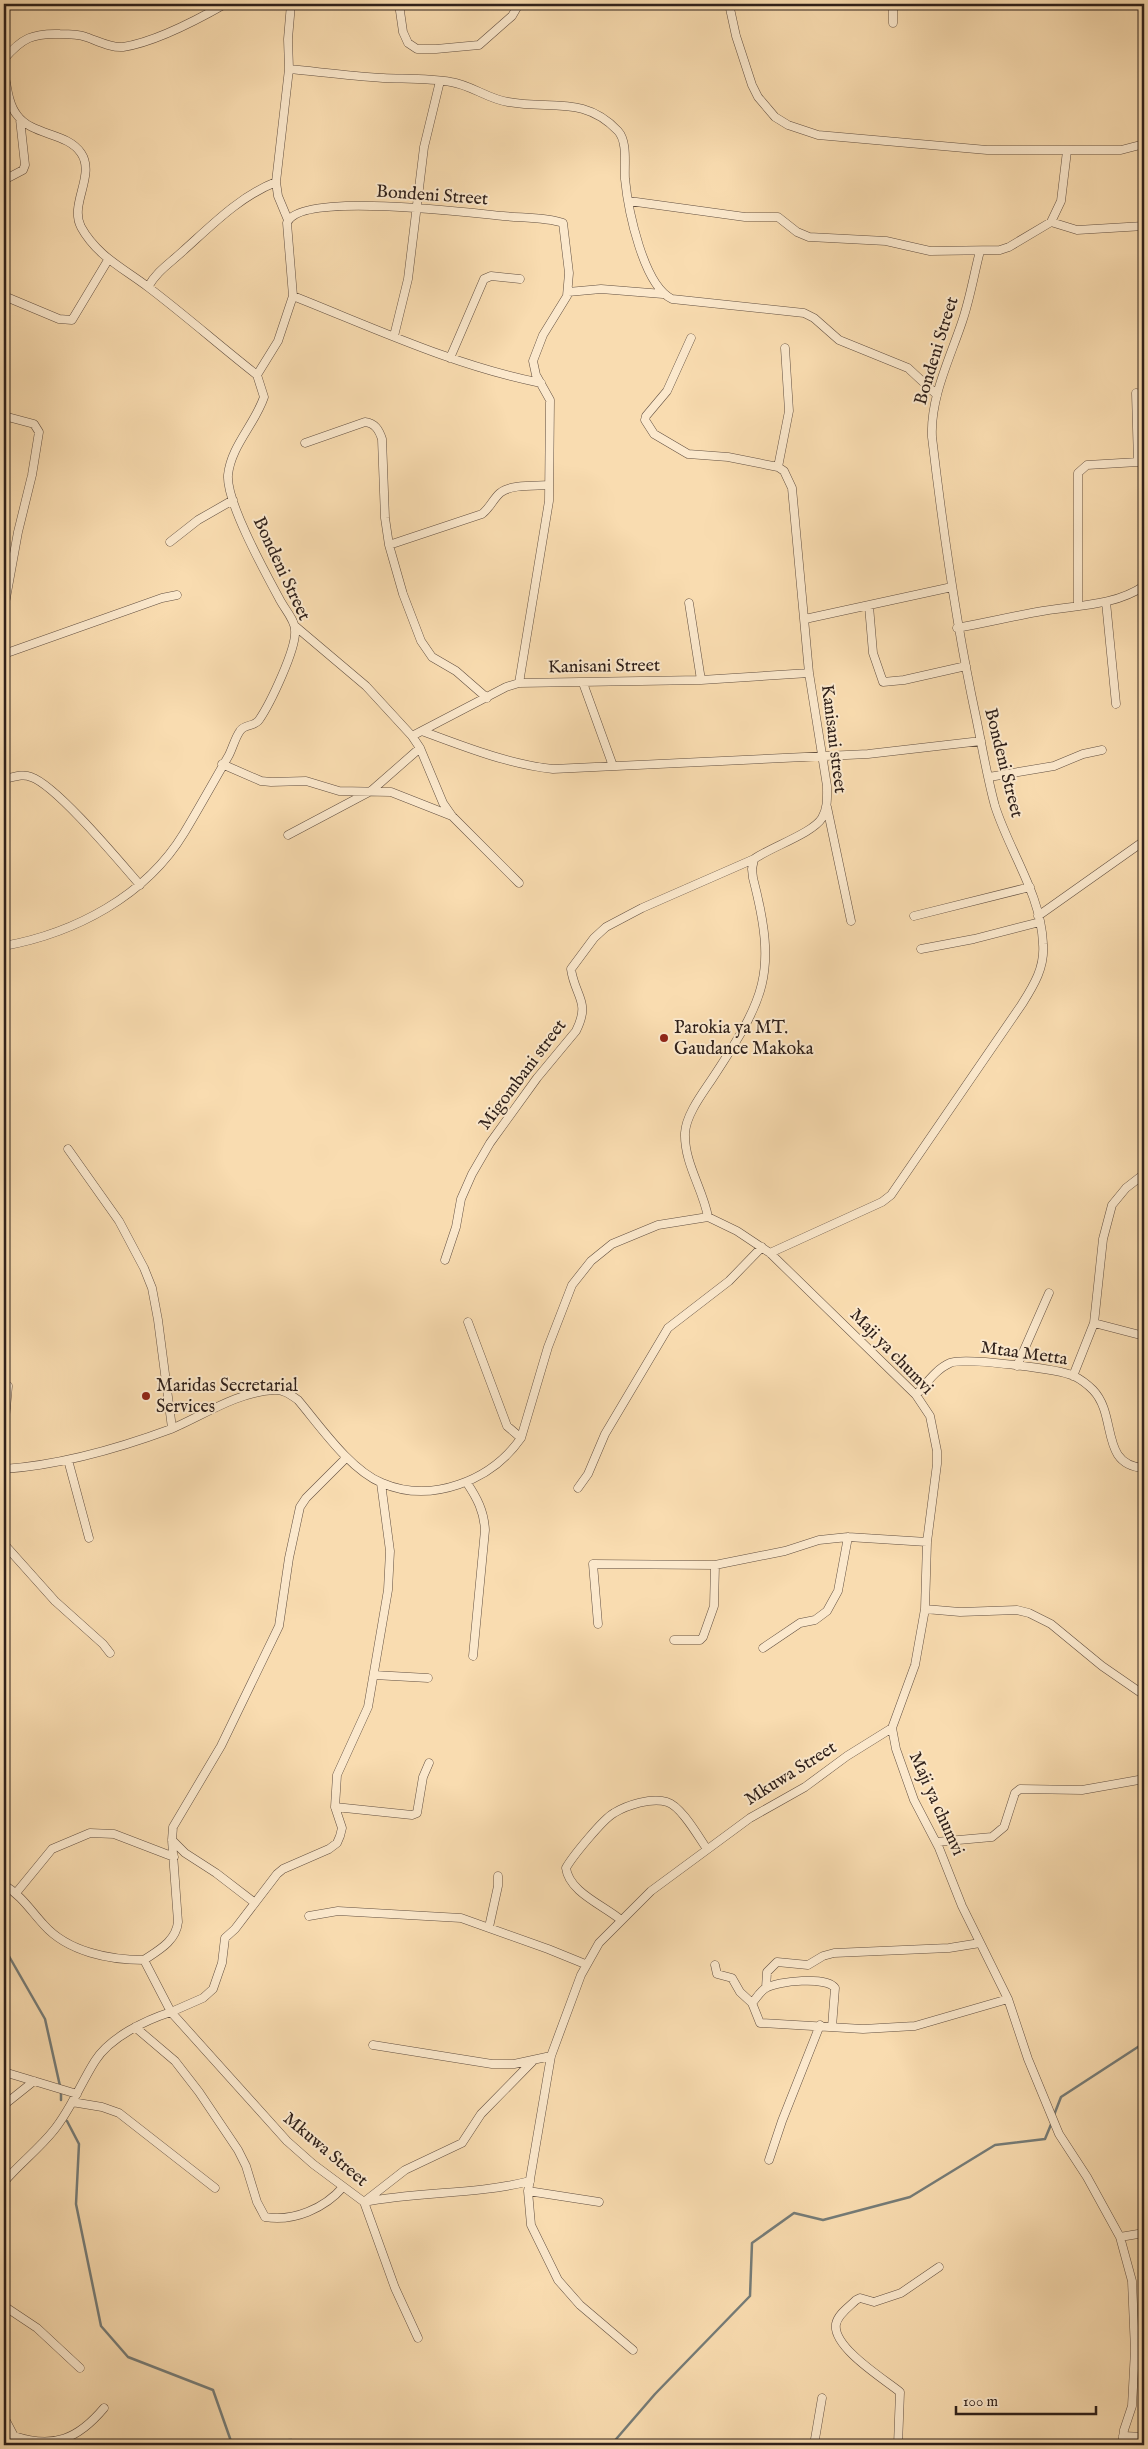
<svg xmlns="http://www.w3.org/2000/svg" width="1148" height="2449" font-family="'IM FELL English',serif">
	<rect width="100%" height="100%" fill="#f9dcb0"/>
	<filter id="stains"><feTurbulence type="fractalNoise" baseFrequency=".004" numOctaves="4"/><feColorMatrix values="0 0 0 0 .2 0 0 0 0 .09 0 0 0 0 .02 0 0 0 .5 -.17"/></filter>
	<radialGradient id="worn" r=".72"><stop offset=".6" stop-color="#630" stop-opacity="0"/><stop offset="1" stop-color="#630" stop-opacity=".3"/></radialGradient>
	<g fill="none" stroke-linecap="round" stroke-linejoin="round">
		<path stroke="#757c78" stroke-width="2.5" d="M 4,1951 L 6,1951 L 45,2019 L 60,2086
			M 61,2092 L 61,2100
			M 1054,2115 L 1061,2097 L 1144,2043
			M 67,2121 L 79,2144 L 76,2204 L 101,2326 L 128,2357 L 213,2390 L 232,2444 L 291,2440 L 303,2445
			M 611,2445 L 655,2394 L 750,2296 L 752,2243 L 794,2213 L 823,2220 L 910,2197 L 995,2145 L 1045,2139 L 1052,2122"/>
		<g stroke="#624f40" stroke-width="9">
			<path id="street" d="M 399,4 L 403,32 L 408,43 L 417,49 L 436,49 L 479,45 L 512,16 L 519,4
				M 729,4 L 736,36 L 752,85 L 758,97 L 775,117 L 788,125 L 818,135 L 987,150 L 1121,150 L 1144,144
				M 893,4 L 893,23
				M 4,59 C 22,38 33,33 60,34 C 69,34 78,34 86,37 C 98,41 111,48 123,47 C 155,42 197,20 225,4
				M 289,69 C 320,72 351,76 383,78 C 405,79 429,78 451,82 C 471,85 488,99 508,102 C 550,110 584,95 618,131 C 628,142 624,165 625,179 C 628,209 643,285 672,299 L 804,313 L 814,318 L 839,340 L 908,368 L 937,395
				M 4,72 C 7,85 8,104 17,115 C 32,136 67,132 81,153 C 96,175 69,204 81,227 C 97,256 123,268 148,287 C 185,315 220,346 257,375
				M 4,180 L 23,170 L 25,165 L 20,119
				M 629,201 L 745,217 L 778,217 L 797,232 L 809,237 L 886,241 L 930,251 L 1000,250 L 1009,247 L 1051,222 L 1061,201 L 1067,151
				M 288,220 L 278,196 L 276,182 L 289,69 L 288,39 L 291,4
				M 1051,222 L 1077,230 L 1144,226
				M 148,287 C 157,271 169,264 183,251 C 211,226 240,196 276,182
				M 568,292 L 601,289 L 663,294
				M 4,296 L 59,319 L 72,320 L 108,260
				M 293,296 C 374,328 455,366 541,383
				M 394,336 L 408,279 L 424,147 L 440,81
				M 691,338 L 667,391 L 646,416 L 645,420 L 654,434 L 688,454 L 728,457 L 778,467
				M 450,358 L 484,279 L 491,276 L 520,279
				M 4,416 L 34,424 L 39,432 L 32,475 L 18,532 L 4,609
				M 305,443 L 365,422 C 375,423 379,430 382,439 L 385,518 L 389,545 L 403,594 L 421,641 L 432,657 L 456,671 L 487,698
				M 170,542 L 198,520 L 233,500
				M 389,545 L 482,514 C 490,508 493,499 500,493 C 511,484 535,486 548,485
				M 1106,602 L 1116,704
				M 689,603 L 701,680
				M 869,606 L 873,653 L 883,682 L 904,680 L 966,666
				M 1078,606 L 1078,473 L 1087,465 L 1138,462 L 1136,393
				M 805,619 L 952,587
				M 295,626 L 366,686 L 412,736 L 420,748 L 443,803 L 452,816 L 519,883
				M 957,628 C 984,623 1010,617 1037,612 C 1073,605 1113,607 1144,586
				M 4,654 L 162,598 L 177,595
				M 583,683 L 613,766
				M 422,731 C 465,747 508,764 553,769 L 868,754 L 981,741
				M 412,736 L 506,687 L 519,683 L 701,680 L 809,673
				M 222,764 L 261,781 L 271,782 L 306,781 L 339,791 L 391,792 L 452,816
				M 989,777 L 1054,766 L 1083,754 L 1102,750
				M 9,778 C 17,776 24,774 31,777 C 56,785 120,862 140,885
				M 827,807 L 851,921
				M 288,835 L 371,791 L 420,748
				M 914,916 L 1030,887
				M 1038,916 L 1144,841
				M 4,946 C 75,933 146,896 184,833 C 199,808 214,781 229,755 C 233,747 235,738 240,731 C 244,724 254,727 259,720 C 270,704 297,648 295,630 C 295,620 284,608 280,600 C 266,574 226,502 228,475 C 231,446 255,424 264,397 L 257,375 L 278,341 L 293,296 L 287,223 C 299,191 471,213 503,216 C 521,218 546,217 563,223 L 569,273 L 567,296 L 543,335 L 533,361 L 536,375 L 550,400 L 549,501 L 519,683
				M 921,949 L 974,939 L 1040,922
				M 68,1149 L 119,1221 L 144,1268 L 152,1288 L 158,1320 L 172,1428
				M 708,1217 C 703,1189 684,1163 685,1133 C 686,1115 702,1094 712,1079 C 765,998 778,975 753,878 L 752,869 L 754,859 C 771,847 813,833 822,818 C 828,808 827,797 827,786 L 809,673 L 792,488 L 784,471 L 778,467 L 789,411 L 785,348
				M 770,1253 L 882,1202 L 891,1195 L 1022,1004 C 1034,985 1045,967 1043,944 C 1041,894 1010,853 995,806 C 987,777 982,746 976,717 C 956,624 943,531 932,437 C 930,398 950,358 962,322 C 970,299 974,274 980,251
				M 445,1260 L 456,1227 L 461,1199 L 472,1174 L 490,1143 L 537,1078 L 576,1031 C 591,1001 575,997 571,969 L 594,938 L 606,927 L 642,908 L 754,859
				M 468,1322 L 507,1426 L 521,1438
				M 1094,1323 L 1144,1336
				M 1017,1366 L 1049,1293
				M 1073,1376 L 1094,1323 L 1103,1239 L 1112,1205 L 1126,1188 L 1144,1174
				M 916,1395 C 926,1384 936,1369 950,1363 C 964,1357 1059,1369 1074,1376 C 1080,1379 1088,1385 1093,1390 C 1118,1416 1099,1465 1144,1468
				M 4,1431 L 8,1386
				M 68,1460 L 89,1538
				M 4,1469 C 61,1465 117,1449 171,1429 C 204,1415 237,1392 274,1390 C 283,1389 291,1395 298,1400 C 320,1426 350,1470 382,1483 C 431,1504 491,1481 521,1438 L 548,1347 L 572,1285 L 591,1261 L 612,1244 L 658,1225 L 708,1217 L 737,1231 L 770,1253 L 916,1395 L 930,1416 L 937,1451 L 937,1464 L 927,1542 L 925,1609 L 915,1665 L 892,1728 L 896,1749 L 914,1800 L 939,1848 L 962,1906 L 1008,1999 L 1028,2059 L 1059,2134 L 1087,2177 L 1120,2237 L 1132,2281 L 1135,2350 L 1132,2406 L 1124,2430 L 1122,2445
				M 467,1483 C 477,1498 484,1511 485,1530 L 473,1656
				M 578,1488 L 588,1474 L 605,1434 L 668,1328 L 729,1281 L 762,1247
				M 4,1544 L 55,1601 L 103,1644 L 110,1653
				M 925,1609 L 960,1612 L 1017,1610 L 1029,1613 L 1051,1624 L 1102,1666 L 1144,1695
				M 598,1624 L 593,1564 L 715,1565
				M 674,1640 L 700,1640 L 703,1637 L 714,1606 L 715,1565 L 785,1551 L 819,1540 L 848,1537 L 927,1542
				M 763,1648 L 800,1623 L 815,1620 L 827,1611 L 838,1591 L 848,1537
				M 374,1675 L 428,1678
				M 335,1807 L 412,1815 L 417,1813 L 423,1777 L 429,1763
				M 172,1840 L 185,1853 L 216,1873 L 255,1903
				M 936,1842 L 992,1837 L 1004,1827 L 1015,1793 L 1020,1789 L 1082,1790 L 1144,1779
				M 4,1885 C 21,1895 31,1911 44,1925 C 68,1952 110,1960 144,1960 C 159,1950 176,1941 178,1922 L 172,1840 L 173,1827 L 221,1746 L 279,1626 L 289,1558 L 300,1507 L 306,1498 L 346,1458
				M 16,1893 L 52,1849 L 90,1833 L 114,1834 L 174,1857
				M 309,1916 L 338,1911 L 461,1918 L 548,1949 L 585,1964
				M 621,1920 C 603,1905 569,1892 566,1868 C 572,1857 603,1819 614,1813 C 627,1805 652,1797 667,1802 C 681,1806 698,1836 707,1849
				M 489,1927 L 498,1886 L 498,1876
				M 144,1960 L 171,2012 L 203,1998 L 213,1989 L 222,1963 L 225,1938 L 235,1929 L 277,1874 L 283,1869 L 329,1849 L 337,1843 L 340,1836 L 342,1828 L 335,1807 L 337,1775 L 368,1707 L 388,1590 L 390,1551 L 381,1483
				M 715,1965 L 717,1974 L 732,1978 L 740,1992 L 752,2003 L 760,2023 L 863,2029 L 915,2026 L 1008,1999
				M 766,1988 L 767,1972 L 777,1962 L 808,1965 L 823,1956 L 834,1953 L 949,1948 L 980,1943
				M 752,2003 C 756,1999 760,1991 766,1988 C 777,1981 827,1976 835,1988 L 832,2027
				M 135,2027 L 175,2061 L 199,2092 L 238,2150 L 246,2166 L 257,2202 L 265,2217 C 294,2222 325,2208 343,2187
				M 373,2045 L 492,2064 L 514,2064 L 551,2056
				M 4,2072 L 77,2094
				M 72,2102 L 102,2107 L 119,2113 L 215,2188
				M 4,2105 L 34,2081
				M 769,2160 L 782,2121 L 820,2025
				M 4,2182 C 19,2164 39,2149 54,2130 C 71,2109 81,2083 95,2061 C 110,2037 146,2020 171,2012 L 287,2141 L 313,2164 L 364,2202 C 419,2191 475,2195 530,2181
				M 528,2191 L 599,2202
				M 1120,2237 L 1144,2233
				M 4,2306 L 37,2328 L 80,2368
				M 418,2338 L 395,2288 L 364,2202 L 405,2170 L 462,2143 L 481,2114 L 533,2061
				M 633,2350 L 580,2305 L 558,2280 L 531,2225 L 528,2191 L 551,2056 L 581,1975 L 599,1943 L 651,1891 L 750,1818 L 805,1787 L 847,1756 L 892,1728
				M 4,2417 L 14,2436 L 14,2445
				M 14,2436 C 54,2449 78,2439 104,2408
				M 1123,2436 L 1144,2437
				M 814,2445 L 822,2398
				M 898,2445 L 900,2392 C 884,2379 832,2347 836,2324 C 838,2314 849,2307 856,2300 L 860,2298 L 874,2302 L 901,2293 L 939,2267"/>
		</g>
		<use href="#street" stroke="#fbe8cc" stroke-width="8"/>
	</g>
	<g fill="#8f2418" stroke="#fbe8cc" stroke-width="2">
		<circle cx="664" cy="1038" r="5"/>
		<circle cx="146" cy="1396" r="5"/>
	</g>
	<g text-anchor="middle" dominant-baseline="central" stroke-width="4" stroke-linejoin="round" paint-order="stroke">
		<g font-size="18" fill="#2f201a" stroke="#fbe8cc">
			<text transform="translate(432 196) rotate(4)">Bondeni Street</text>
			<text transform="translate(937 351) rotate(-73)">Bondeni Street</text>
			<text transform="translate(281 569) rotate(65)">Bondeni Street</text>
			<text transform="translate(604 667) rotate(-1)">Kanisani Street</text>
			<text transform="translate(833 739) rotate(83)">Kanisani street</text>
			<text transform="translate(1003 763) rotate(76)">Bondeni Street</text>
			<text transform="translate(523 1075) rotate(-53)">Migombani street</text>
			<text transform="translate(891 1352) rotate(46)">Maji ya chumvi</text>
			<text transform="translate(1024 1354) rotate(8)">Mtaa Metta</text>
			<text transform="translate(791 1774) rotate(-32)">Mkuwa Street</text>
			<text transform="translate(936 1804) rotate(66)">Maji ya chumvi</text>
			<text transform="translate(325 2150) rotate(40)">Mkuwa Street</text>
		</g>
		<g font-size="18" fill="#2f201a" stroke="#fbe8cc" text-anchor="start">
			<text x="674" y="1028">Parokia ya MT.<tspan x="674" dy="21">Gaudance Makoka</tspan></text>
			<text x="156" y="1386">Maridas Secretarial<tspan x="156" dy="21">Services</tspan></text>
		</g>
	</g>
	<rect width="1148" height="2449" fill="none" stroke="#f9dcb0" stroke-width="20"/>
	<rect x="5" y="5" width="1138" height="2439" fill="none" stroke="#2f201a" stroke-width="2.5"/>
	<rect x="10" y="10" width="1128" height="2429" fill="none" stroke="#2f201a"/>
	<path d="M956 2406v8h140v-8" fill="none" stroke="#2f201a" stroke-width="2.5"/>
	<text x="963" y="2406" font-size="15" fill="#2f201a" stroke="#fbe8cc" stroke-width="4" paint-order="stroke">100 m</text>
	<rect width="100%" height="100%" filter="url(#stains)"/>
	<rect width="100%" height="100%" fill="url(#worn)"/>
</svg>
